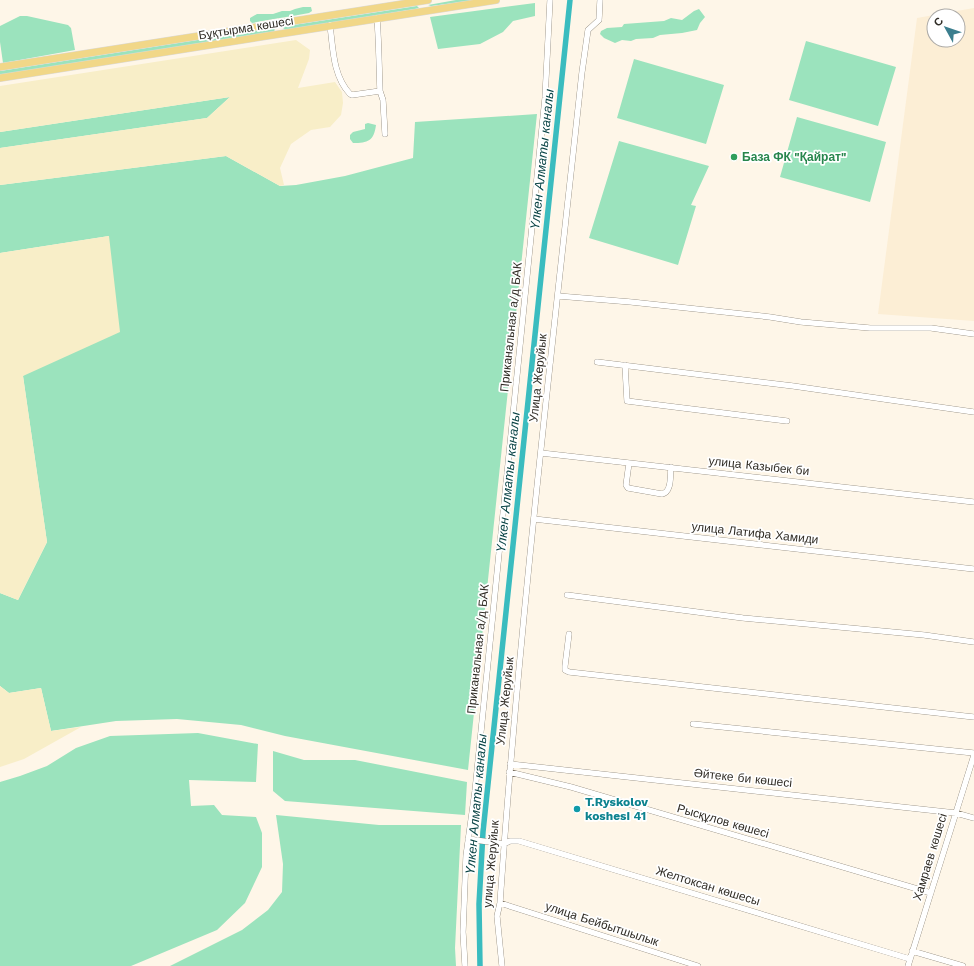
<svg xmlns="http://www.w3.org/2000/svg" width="974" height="966" font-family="'Work Sans',sans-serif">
	<rect width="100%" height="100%" fill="#fef6e8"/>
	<path fill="#fceed5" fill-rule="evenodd" d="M 974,8 L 974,321 L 878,314 L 917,18 ZM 934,16 L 958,16 L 958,40 L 934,40 Z"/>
	<path fill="#9be3bd" d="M 456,0 L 478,0 L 431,6 L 428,5 Z
		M 535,3 L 535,16 L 513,21 L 503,32 L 480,44 L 438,49 L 430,17 Z
		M 417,6 L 419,8 L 415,9 L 286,30 L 283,28 L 287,26 Z
		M 303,7 L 311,7 L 312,11 L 309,13 C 290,17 271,19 252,23 L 250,21 L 250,18 L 257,14 L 273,14 L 282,11 L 290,11 L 295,9 Z
		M 699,9 L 705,17 L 700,23 L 697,30 L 682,33 L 660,35 L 653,38 L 636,39 L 631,41 L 622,40 L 615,43 L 604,38 L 600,34 L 601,31 L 607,28 L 622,27 L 624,24 L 664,21 L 671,18 L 682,20 L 694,11 Z
		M 20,16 L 27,16 L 68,25 L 71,28 L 75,50 L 3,63 L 0,42 L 0,26 Z
		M 273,28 L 275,30 L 273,32 L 0,75 L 0,71 Z
		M 806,41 L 896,67 L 878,126 L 789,100 Z
		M 634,59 L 724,85 L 706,144 L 617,118 Z
		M 230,97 L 207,118 L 0,148 L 0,132 Z
		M 537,114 L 468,770 L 285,736 L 241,725 L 177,719 L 116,721 L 51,731 L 41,688 L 9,693 L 0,686 L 0,593 L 18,600 L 47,542 L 23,376 L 109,236 L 0,253 L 0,185 L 226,156 L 280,186 L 296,185 L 345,176 L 413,158 L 415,122 Z
		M 797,117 L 886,142 L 870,202 L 780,177 Z
		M 368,123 L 376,125 C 374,141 368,143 353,143 L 350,139 L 350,135 L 353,132 L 365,129 L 365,124 Z
		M 619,141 L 709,166 L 691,205 L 696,206 L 678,265 L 589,238 Z
		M 198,733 L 258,744 L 256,782 L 189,780 L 191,806 L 214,805 L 222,815 L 256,817 L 262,833 L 262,867 L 245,903 L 217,930 L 131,966 L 0,966 L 0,782 L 20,776 L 47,766 L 76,748 L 110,736 Z
		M 273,751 L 304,760 L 355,760 L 467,782 L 465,815 L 285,801 L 273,791 Z
		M 276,815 L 379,825 L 461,825 L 455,948 L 456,966 L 170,966 L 242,930 L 268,910 L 282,892 L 283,864 Z"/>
	<path fill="#f8eec8" d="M 296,40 L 310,50 L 309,59 L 298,88 L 335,82 L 342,92 L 343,103 L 341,115 L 330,127 L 311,130 L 291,144 L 280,168 L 284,185 L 280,186 L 226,156 L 0,185 L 0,148 L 207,118 L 230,97 L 0,132 L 0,86 Z
		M 109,236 L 120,332 L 23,376 L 47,542 L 18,600 L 0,593 L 0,253 Z
		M 0,686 L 9,693 L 41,688 L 51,731 L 81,727 L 24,759 L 0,767 Z"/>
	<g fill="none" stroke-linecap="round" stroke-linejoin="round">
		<path stroke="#3abcbf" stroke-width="5.5" d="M 480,966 L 479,904 L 483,832 L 570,0"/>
		<g stroke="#7a7162" stroke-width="6">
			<path id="minor" d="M 377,18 C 379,43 379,67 380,91
				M 330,25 C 333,49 333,76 350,94 L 352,95 L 380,91 L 383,100 L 385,134
				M 558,296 L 631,302 L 770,317 L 801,322 L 870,328 L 931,328 L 974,334
				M 597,362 L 793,386 L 974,412
				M 625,365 L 627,401 L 787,421
				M 541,453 L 974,502
				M 629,463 L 626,485 L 628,488 L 662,494 C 672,492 670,476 671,467
				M 534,519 L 974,569
				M 567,595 L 743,618 L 924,635 L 974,642
				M 569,634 L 565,666 L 565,670 L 569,672 L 974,717
				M 693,724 L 974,753
				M 510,764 L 956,813 L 974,818
				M 509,772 L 571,787 L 931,893
				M 468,839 L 504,844 L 510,841 L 519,841 L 910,959
				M 500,903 L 698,966
				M 912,951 L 963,966
				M 465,966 L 463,932 L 466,856 L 475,791 L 545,98 L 550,0
				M 502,966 L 497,916 L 500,903 C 519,626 552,349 582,72 L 588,30 L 599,20 L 600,0
				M 908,966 L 974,755"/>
		</g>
		<g stroke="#dad9d8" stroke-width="8">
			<path id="major" d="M 0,67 L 428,0
				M 0,78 L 496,0"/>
		</g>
		<use href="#minor" stroke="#fff" stroke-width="5.5"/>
		<use href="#major" stroke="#f1d788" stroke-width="7"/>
	</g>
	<circle fill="#2e9e5b" stroke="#fff" stroke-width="1.5" cx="734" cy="157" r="4"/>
	<circle fill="#0f9aa8" stroke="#fff" stroke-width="1.5" cx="577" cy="809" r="4"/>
	<g text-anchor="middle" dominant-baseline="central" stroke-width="3.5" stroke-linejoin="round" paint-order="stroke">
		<g font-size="12" fill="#312d26" stroke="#fff">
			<text transform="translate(246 28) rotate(-9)">Бұқтырма көшесі</text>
			<text transform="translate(511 327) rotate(-84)">Приканальная а/д БАК</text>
			<text transform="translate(538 378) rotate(-84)">Улица Жеруйык</text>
			<text transform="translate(759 466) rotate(6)">улица Казыбек би</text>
			<text transform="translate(755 533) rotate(6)">улица Латифа Хамиди</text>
			<text transform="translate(478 649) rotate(-84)">Приканальная а/д БАК</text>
			<text transform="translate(505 701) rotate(-84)">Улица Жеруйык</text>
			<text transform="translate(743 778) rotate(6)">Әйтеке би көшесі</text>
			<text transform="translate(723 821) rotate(16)">Рысқұлов көшесі</text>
			<text transform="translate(930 857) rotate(-73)">Хамраев көшесі</text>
			<text transform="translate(491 864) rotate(-85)">улица Жеруйык</text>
			<text transform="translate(708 886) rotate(17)">Желтоксан көшесы</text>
			<text transform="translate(602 924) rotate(18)">улица Бейбытшылык</text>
		</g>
		<g font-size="12" font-weight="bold" fill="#27864d" stroke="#fff" text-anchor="start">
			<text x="742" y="157">База ФК "Қайрат"</text>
		</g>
		<g font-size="12" font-weight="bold" fill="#0d838f" stroke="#fff" text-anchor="start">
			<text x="585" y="802">T.Ryskolov<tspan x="585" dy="14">koshesi 41</tspan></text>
		</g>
		<g font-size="13" font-style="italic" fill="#094345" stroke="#fff">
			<text transform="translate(542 159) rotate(-84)">Үлкен Алматы каналы</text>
			<text transform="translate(508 482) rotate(-84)">Үлкен Алматы каналы</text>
			<text transform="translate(476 804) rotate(-85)">Үлкен Алматы каналы</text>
		</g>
	</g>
	<g transform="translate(946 28) rotate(310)"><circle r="19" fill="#ffffff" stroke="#adaba8"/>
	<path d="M0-3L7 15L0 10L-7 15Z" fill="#3b7e8e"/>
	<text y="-6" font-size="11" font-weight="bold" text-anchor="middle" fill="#312d26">С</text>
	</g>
</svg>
